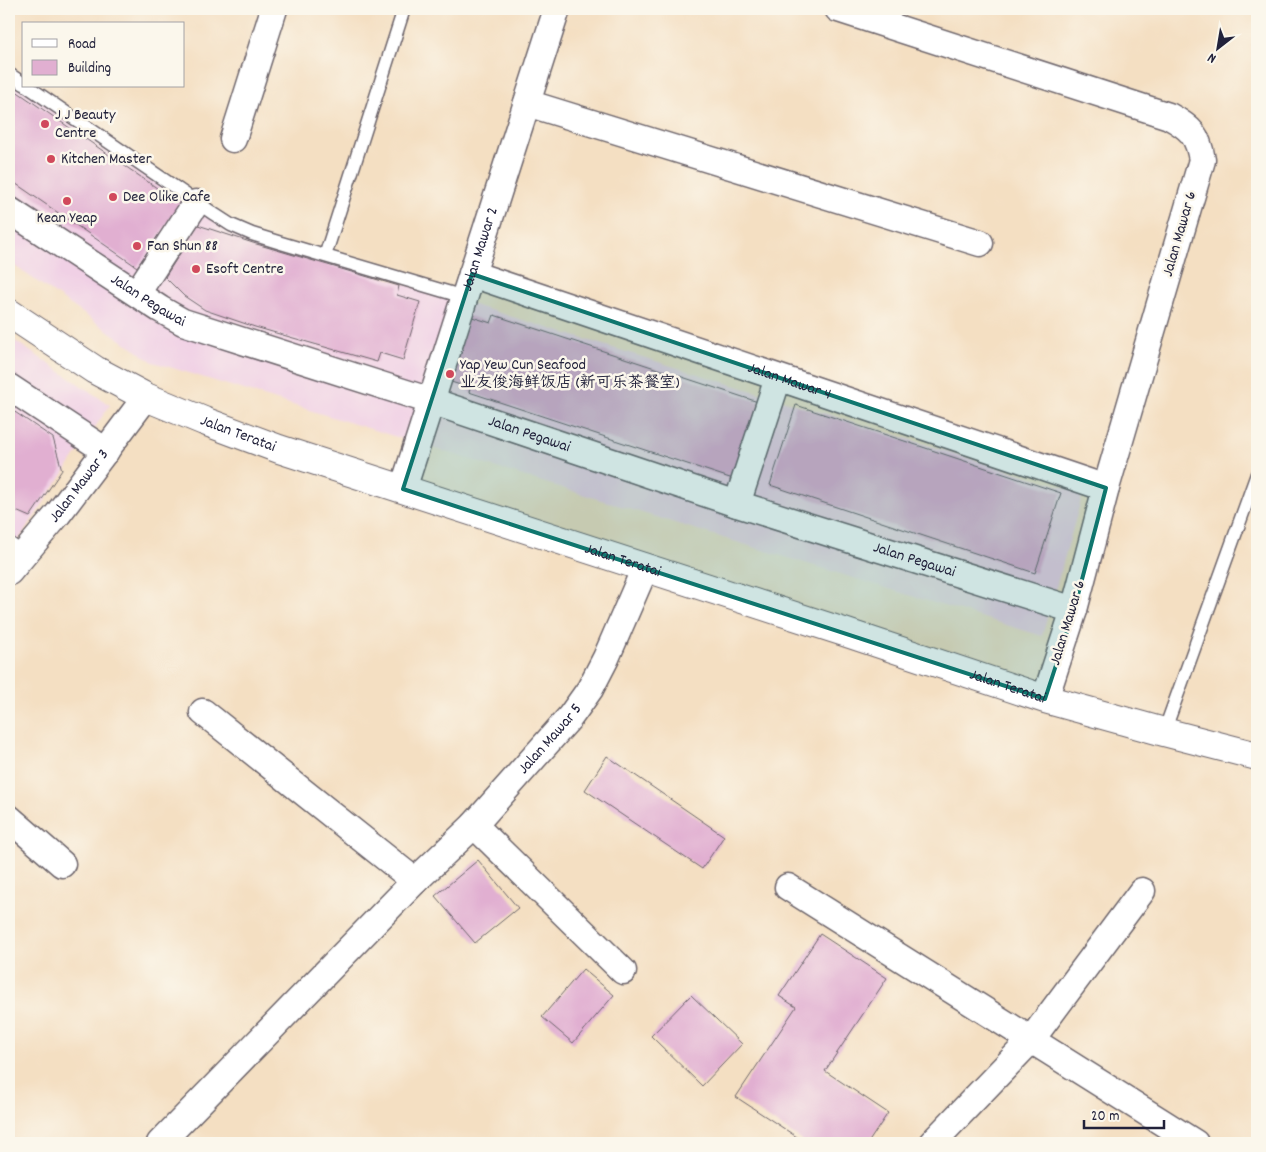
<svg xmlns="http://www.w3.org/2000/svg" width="1266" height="1152" font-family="Dekko,'LXGW WenKai TC',sans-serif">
	<rect width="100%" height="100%" fill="#fbf7ec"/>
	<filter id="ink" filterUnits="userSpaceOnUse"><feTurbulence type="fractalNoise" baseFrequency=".02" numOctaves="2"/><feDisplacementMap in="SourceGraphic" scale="10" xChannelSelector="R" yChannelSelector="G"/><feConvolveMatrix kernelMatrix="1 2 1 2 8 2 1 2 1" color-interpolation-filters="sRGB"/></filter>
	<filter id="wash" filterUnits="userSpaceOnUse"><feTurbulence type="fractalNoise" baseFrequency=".0096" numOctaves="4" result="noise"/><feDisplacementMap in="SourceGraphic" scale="20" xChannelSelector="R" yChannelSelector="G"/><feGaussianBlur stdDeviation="1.12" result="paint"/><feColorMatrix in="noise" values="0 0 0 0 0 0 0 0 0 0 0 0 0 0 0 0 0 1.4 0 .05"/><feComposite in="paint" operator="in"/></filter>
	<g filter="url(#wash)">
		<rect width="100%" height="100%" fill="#f4dfc2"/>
		<path fill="#f0d0e5" d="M 9,71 L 244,234 L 1083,493 L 1042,636 L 153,362 L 9,262 Z
			M 9,337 L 110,405 L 11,551 L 9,550 Z"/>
		<g id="blocks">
			<path fill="#e1afd1" d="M 9,86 L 180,204 L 137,267 L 9,179 Z
				M 198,225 L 253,243 L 399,286 L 397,295 L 420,302 L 403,360 L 380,353 L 377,362 L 255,327 L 205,310 L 184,296 L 165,277 Z
				M 494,315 L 761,403 L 736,480 L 469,392 L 470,388 L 448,381 L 469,316 L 491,323 Z
				M 796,405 L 1061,493 L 1035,573 L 770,485 Z
				M 9,408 L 53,438 L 62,470 L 30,517 L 9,508 Z
				M 607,756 L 724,836 L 702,869 L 585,790 Z
				M 478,860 L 518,908 L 475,943 L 435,896 Z
				M 820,934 L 887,978 L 825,1071 L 888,1113 L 868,1143 L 806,1143 L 736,1097 L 796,1007 L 779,996 Z
				M 583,969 L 614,995 L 573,1043 L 542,1017 Z
				M 691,995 L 742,1044 L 702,1086 L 651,1036 Z"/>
		</g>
	</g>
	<g filter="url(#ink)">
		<use href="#blocks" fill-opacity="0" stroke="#6c646a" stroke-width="1"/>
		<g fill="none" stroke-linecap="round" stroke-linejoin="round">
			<g stroke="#6c646a" stroke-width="15">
				<path id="service" d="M 9,74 L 24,84
					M 27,86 L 214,214 L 231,225 L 252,234 L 281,243 L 464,297
					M 325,256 L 404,9
					M 9,543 L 25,554
					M 1164,732 L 1257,474"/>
			</g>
			<g stroke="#6c646a" stroke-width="29">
				<g id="minor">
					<path d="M 838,9 L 1169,116 C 1191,128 1198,135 1202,160 L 1106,488 L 1074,610 L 1045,699"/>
					<path d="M 527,103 L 980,243"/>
					<path d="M 233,139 L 274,9"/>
					<path id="s1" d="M 9,210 L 160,309 L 183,322 L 431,401 L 737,504 L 1074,610"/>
					<path id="s2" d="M 472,274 L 1106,488"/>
					<path d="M 137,293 L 196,203"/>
					<path d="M 9,387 L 106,451"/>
					<path id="s3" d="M 403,489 L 557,9"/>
					<path d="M 737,504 L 778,378"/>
					<path id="s4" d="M 9,572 L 58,514 L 146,397"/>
					<path d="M 203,712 L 415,881"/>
					<path d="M 9,818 L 62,864"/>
					<path d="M 474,825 L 623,971"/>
					<path d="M 788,887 L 1195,1143"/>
					<path id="s5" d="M 160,1143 L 415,881 L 474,825 L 570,717 L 590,689 L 606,658 L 645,568"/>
					<path d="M 932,1143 L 1031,1040 L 1142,891"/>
				</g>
			</g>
			<g stroke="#6c646a" stroke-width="30">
				<g id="tertiary">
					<path id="s6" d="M 9,313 L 95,370 L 146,397 L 204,421 L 279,449 L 844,632 L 1045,699 L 1164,732 L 1257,756"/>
				</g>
			</g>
			<use href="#service" stroke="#fff" stroke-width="12"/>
			<use href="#minor" stroke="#fff" stroke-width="26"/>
			<use href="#tertiary" stroke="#fff" stroke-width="28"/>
		</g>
	</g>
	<path fill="#0f766e" fill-opacity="0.2" stroke="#0f766e" stroke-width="4" stroke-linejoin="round" d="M 472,274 L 1106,488 L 1074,610 L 1045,699 L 403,489 Z"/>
	<g fill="#d1495b" stroke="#fbf7ec" stroke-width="2">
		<circle cx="45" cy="124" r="5"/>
		<circle cx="51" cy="159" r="5"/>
		<circle cx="113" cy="197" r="5"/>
		<circle cx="67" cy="201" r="5"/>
		<circle cx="137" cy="246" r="5"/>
		<circle cx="196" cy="269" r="5"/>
		<circle cx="450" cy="374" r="5"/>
	</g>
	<g text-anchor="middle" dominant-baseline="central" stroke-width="5" stroke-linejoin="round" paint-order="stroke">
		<g font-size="16" fill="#22223b" stroke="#fbf7ec" text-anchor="start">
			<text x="55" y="115">J J Beauty<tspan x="55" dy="18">Centre</tspan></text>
			<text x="61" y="159">Kitchen Master</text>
			<text x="123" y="197">Dee Olike Cafe</text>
			<text x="67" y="218" text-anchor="middle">Kean Yeap</text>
			<text x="147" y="246">Fan Shun 88</text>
			<text x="206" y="269">Esoft Centre</text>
			<text x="460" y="365">Yap Yew Cun Seafood<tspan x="460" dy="18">业友俊海鲜饭店 (新可乐茶餐室)</tspan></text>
		</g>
		<g font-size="16" fill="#22223b" stroke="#fbf7ec">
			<text transform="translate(1180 234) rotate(-74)">Jalan Mawar 6</text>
			<text stroke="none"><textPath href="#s3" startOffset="252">Jalan Mawar 2</textPath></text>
			<text stroke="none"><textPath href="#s1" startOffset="166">Jalan Pegawai</textPath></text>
			<text stroke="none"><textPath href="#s2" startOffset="335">Jalan Mawar 4</textPath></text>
			<text stroke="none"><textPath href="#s6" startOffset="260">Jalan Teratai</textPath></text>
			<text stroke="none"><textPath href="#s1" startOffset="571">Jalan Pegawai</textPath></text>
			<text stroke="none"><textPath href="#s4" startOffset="111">Jalan Mawar 3</textPath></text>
			<text stroke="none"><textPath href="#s6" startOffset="665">Jalan Teratai</textPath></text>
			<text stroke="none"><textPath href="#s1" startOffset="976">Jalan Pegawai</textPath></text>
			<text transform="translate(1068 623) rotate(-73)">Jalan Mawar 6</text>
			<text stroke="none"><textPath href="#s6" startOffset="1070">Jalan Teratai</textPath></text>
			<text stroke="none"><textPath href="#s5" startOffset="562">Jalan Mawar 5</textPath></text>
		</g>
	</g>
	<rect width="1266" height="1152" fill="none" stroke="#fbf7ec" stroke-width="30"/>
	<rect x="22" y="22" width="162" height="65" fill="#fbf7ec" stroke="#a4a2a5"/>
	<rect x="32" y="39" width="25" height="8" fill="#ffffff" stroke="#a4a2a5"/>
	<text x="68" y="48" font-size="15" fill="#22223b">Road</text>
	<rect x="32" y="60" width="25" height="15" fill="#e1afd1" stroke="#a4a2a5"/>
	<text x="68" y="72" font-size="15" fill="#22223b">Building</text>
	<g transform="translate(1218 48) rotate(211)" stroke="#fbf7ec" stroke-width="4" paint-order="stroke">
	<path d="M0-4L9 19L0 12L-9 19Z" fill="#22223b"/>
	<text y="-8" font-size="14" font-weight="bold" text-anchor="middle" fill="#22223b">N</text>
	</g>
	<path d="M1084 1120v8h80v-8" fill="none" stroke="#22223b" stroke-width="2.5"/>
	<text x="1091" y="1120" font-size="15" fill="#22223b" stroke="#fbf7ec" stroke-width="4" paint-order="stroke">20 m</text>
</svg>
